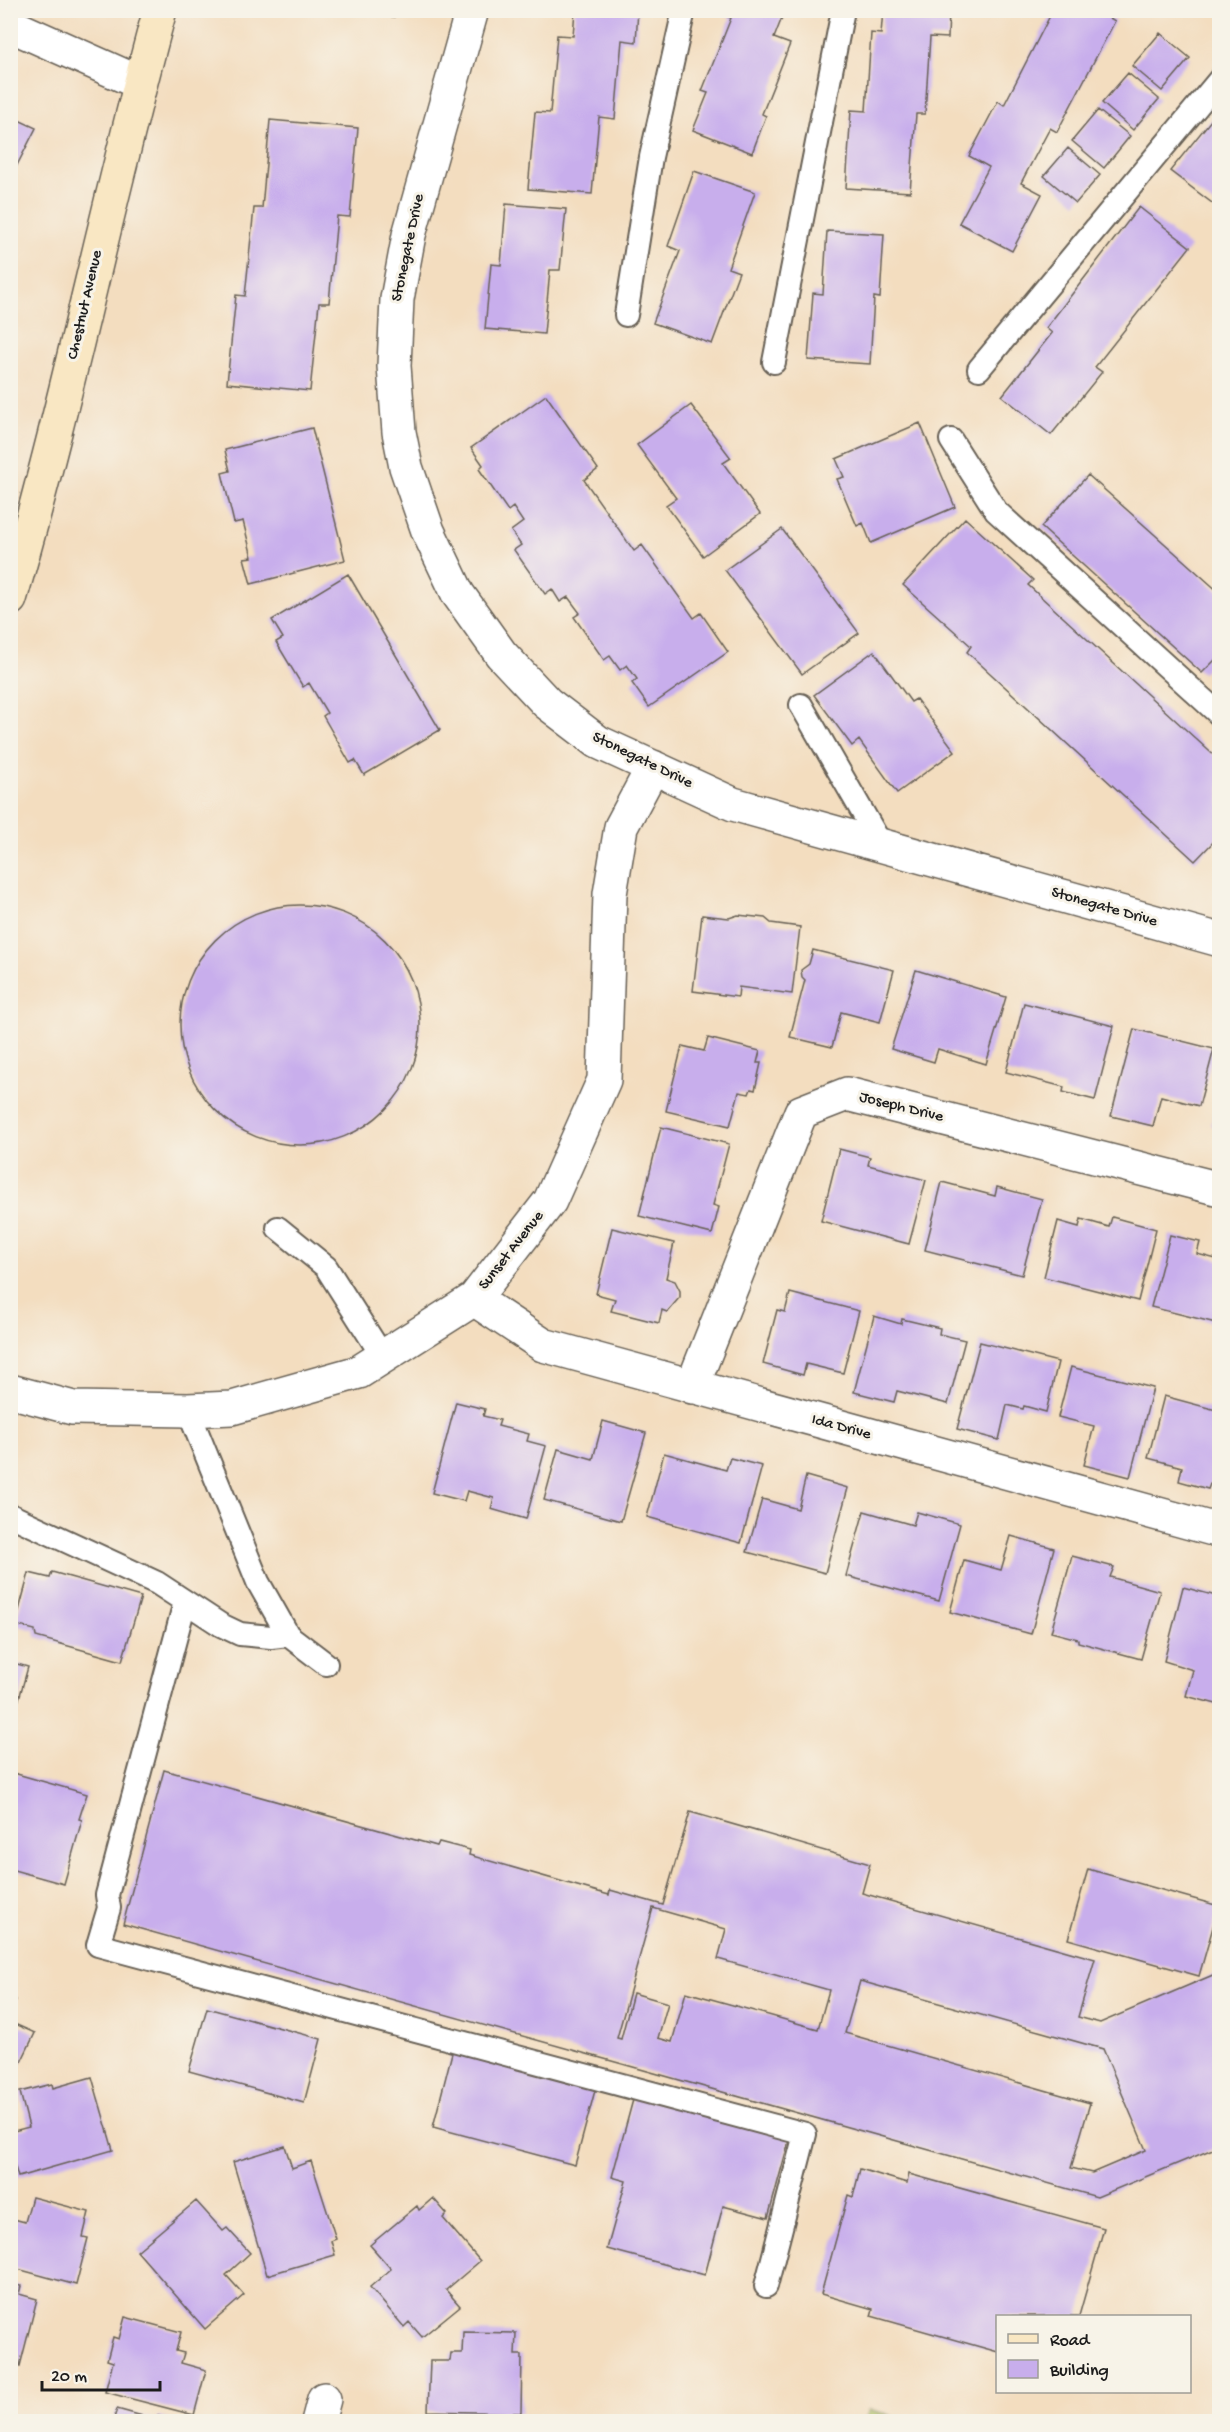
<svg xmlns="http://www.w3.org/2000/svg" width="1230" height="2432" font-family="'Gochi Hand',sans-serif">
	<rect width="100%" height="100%" fill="#f7f3e8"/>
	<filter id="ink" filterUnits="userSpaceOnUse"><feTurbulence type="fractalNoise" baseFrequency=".0167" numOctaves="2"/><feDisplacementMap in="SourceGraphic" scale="12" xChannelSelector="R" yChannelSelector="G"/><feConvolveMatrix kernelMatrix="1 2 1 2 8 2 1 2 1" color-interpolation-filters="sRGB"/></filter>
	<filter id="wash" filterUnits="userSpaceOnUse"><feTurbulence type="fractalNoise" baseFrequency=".008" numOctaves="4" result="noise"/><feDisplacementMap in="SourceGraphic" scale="24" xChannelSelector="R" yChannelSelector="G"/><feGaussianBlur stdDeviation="1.35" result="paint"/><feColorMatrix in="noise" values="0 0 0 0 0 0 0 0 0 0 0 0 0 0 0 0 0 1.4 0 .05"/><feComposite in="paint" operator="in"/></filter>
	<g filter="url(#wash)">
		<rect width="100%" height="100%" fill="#f3ddbf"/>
		<path fill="#acbd60" stroke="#646c3e" stroke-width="1.5" d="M 869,2410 L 907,2421 L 865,2421 Z"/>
		<g id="blocks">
			<path fill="#c8aeec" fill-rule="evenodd" d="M 364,10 L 395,10 L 394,17 Z
				M 575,10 L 638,10 L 636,42 L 622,40 L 615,119 L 599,117 L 592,194 L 528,189 L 535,112 L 550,113 L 557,35 L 573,36 Z
				M 712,10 L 785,10 L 774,38 L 790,44 L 762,114 L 766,116 L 752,153 L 693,130 L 708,93 L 702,91 L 731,18 Z
				M 883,10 L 949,10 L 948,38 L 930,37 L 925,114 L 916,114 L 910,192 L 846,188 L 851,110 L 866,111 L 871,33 L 881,34 Z
				M 1053,10 L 1096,10 L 1115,21 L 1057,132 L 1050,128 L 1021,183 L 1042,194 L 1012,251 L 959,223 L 989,167 L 969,156 L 998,101 L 1004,105 Z
				M 1160,33 L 1190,58 L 1162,91 L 1132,66 Z
				M 1128,73 L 1159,99 L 1133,130 L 1102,103 Z
				M 1220,109 L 1220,209 L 1170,171 Z
				M 1098,110 L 1130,136 L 1104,168 L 1072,141 Z
				M 10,116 L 36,128 L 10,179 Z
				M 270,120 L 358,128 L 350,217 L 337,216 L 329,303 L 319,303 L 310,391 L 227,383 L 236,295 L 245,296 L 254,208 L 262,208 Z
				M 1068,148 L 1100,175 L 1076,203 L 1044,176 Z
				M 694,171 L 755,192 L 728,268 L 739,272 L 712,344 L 653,323 L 680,251 L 668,246 Z
				M 506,204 L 566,209 L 560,270 L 550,270 L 544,334 L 485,329 L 491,264 L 501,265 Z
				M 1139,207 L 1190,247 L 1095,367 L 1102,372 L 1051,435 L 1002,396 L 1052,333 L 1046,328 Z
				M 827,231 L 884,234 L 880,298 L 874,297 L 870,364 L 808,360 L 813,293 L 823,294 Z
				M 546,395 L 598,469 L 584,480 L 634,551 L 642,545 L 694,618 L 701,613 L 728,652 L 649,707 L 632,683 L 637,679 L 627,665 L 620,670 L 610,656 L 604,660 L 574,617 L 580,613 L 568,597 L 560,602 L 552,589 L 545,594 L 514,550 L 521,545 L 511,531 L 523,522 L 513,507 L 508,511 L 479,469 L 483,465 L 471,448 Z
				M 691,405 L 731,458 L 723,463 L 760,514 L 703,556 L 666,505 L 676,498 L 637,445 Z
				M 920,423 L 955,507 L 871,543 L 863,523 L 857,526 L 837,479 L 844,477 L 836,459 Z
				M 312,428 L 345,560 L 251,584 L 244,558 L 252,557 L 243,521 L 234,523 L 222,473 L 230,471 L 225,450 Z
				M 1088,475 L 1220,593 L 1220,655 L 1202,673 L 1041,527 Z
				M 965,518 L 1033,580 L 1028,585 L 1220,761 L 1220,835 L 1195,861 L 967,652 L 971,646 L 903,585 Z
				M 782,529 L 859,633 L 802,674 L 725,570 Z
				M 348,574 L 440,730 L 364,775 L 355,760 L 350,763 L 323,716 L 327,713 L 309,683 L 303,687 L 276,642 L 283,638 L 272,620 Z
				M 874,651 L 911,702 L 916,699 L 955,751 L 897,793 L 859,740 L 852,746 L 814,695 Z
				M180 1025a120 120 0 1 1 240 0a120 120 0 1 1-240 0Z
				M 702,915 L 729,918 L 738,915 L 765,918 L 771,923 L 800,927 L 792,994 L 739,987 L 738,997 L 693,991 Z
				M 813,950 L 894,970 L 880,1022 L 841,1012 L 832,1047 L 790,1037 L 805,980 L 802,977 L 801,970 L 809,964 Z
				M 916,970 L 1006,997 L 986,1064 L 938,1049 L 934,1062 L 891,1049 Z
				M 1024,1003 L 1114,1026 L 1095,1100 L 1063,1092 L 1064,1087 L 1006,1072 Z
				M 1134,1029 L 1214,1049 L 1199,1106 L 1161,1096 L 1153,1126 L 1111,1116 Z
				M 708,1038 L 760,1051 L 757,1063 L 761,1063 L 755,1090 L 751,1089 L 749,1094 L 739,1092 L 730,1126 L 666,1111 L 682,1046 L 704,1051 Z
				M 1220,1095 L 1220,1128 L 1211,1125 Z
				M 661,1127 L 729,1144 L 713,1205 L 719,1207 L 712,1234 L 639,1216 Z
				M 839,1149 L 870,1157 L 868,1165 L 926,1180 L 909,1244 L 821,1221 Z
				M 942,1182 L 995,1196 L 997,1187 L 1042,1199 L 1022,1275 L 925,1250 Z
				M 1112,1217 L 1156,1229 L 1138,1301 L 1044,1277 L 1058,1221 L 1079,1227 L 1081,1219 L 1109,1227 Z
				M 612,1228 L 674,1243 L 666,1278 L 675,1281 L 680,1291 L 680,1297 L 667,1312 L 662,1310 L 659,1323 L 611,1311 L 615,1299 L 596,1294 Z
				M 1170,1235 L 1200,1242 L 1197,1254 L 1220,1260 L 1220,1324 L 1151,1307 Z
				M 790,1293 L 859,1311 L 843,1373 L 806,1364 L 803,1375 L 763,1364 L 777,1310 L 785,1312 Z
				M 874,1316 L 901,1324 L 902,1319 L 940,1328 L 939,1334 L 965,1340 L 948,1404 L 897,1391 L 894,1402 L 854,1392 Z
				M 980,1342 L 1058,1362 L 1046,1412 L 1024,1406 L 1023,1409 L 1007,1405 L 999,1440 L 957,1429 Z
				M 1071,1367 L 1153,1388 L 1130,1477 L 1084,1465 L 1094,1426 L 1058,1417 Z
				M 1164,1396 L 1220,1411 L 1220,1486 L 1210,1484 L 1208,1489 L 1179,1481 L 1182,1467 L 1148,1458 Z
				M 456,1402 L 485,1409 L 483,1416 L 500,1420 L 498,1426 L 529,1434 L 527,1441 L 546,1446 L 526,1519 L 491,1509 L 494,1498 L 467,1491 L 464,1501 L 432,1493 Z
				M 603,1421 L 646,1433 L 621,1521 L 544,1500 L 558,1449 L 593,1459 Z
				M 664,1453 L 726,1470 L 730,1458 L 762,1466 L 741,1543 L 647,1517 Z
				M 806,1476 L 848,1488 L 825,1573 L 747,1552 L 762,1499 L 798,1509 Z
				M 864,1511 L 913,1525 L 917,1512 L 960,1524 L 939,1601 L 846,1576 Z
				M 1011,1536 L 1054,1548 L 1031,1634 L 950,1612 L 964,1560 L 1001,1570 Z
				M 1072,1556 L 1114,1567 L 1110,1577 L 1160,1591 L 1141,1659 L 1078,1642 L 1078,1639 L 1051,1632 Z
				M 52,1572 L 141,1597 L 122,1661 L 36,1637 L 35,1630 L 15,1625 L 29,1573 L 50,1578 Z
				M 1183,1587 L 1220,1597 L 1220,1705 L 1186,1696 L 1193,1670 L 1164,1661 Z
				M 10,1662 L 28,1667 L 11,1727 L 10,1727 Z
				M 164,1770 L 437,1846 L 439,1842 L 470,1850 L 469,1855 L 609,1895 L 610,1890 L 663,1905 L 690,1812 L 870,1864 L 862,1893 L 1095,1959 L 1078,2017 L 1100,2023 L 1220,1972 L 1220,2146 L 1097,2197 L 123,1924 ZM 653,1908 L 726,1929 L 718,1959 L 829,1990 L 818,2029 L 686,1992 L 672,2042 L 658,2038 L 668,2003 L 633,1993 L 621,2039 L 617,2038 ZM 860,1981 L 1103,2049 L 1146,2150 L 1092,2173 L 1071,2168 L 1090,2103 L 845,2033 Z
				M 10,1772 L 87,1794 L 79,1819 L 82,1820 L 64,1884 L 10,1869 Z
				M 1088,1869 L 1219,1906 L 1199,1976 L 1068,1939 Z
				M 10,1997 L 16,2000 L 10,2011 Z
				M 207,2008 L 321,2039 L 304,2103 L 189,2071 Z
				M 10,2022 L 35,2033 L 10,2085 Z
				M 454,2045 L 597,2083 L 575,2165 L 433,2127 Z
				M 92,2077 L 113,2150 L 18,2177 L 10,2150 L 10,2132 L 29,2127 L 20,2092 L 52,2084 L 53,2088 Z
				M 634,2096 L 790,2137 L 768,2218 L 723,2206 L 705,2275 L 607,2249 L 626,2181 L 612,2177 Z
				M 285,2146 L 292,2168 L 311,2161 L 336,2239 L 331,2241 L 335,2255 L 267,2275 L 233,2162 Z
				M 860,2169 L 907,2183 L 909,2174 L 1104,2228 L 1079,2316 L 998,2316 L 998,2352 L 871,2316 L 873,2309 L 821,2294 L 848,2195 L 853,2197 Z
				M 32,2197 L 89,2212 L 83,2237 L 88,2238 L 76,2285 L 10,2267 L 10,2218 L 25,2222 Z
				M 433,2198 L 447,2214 L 443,2218 L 480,2261 L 446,2290 L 460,2306 L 422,2337 L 409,2322 L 404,2327 L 370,2287 L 391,2269 L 370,2245 L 417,2206 L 419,2210 Z
				M 196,2201 L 223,2231 L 227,2228 L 250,2253 L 226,2275 L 244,2295 L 205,2329 L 137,2251 Z
				M 10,2284 L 21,2286 L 19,2294 L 37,2299 L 20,2366 L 10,2363 Z
				M 125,2317 L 181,2332 L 176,2351 L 184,2353 L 181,2363 L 206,2370 L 194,2415 L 105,2392 L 113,2362 L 107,2360 L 113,2337 L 119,2339 Z
				M 463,2332 L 516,2333 L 515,2355 L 522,2355 L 521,2413 L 428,2411 L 430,2361 L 450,2361 L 451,2353 L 462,2353 Z
				M 10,2381 L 16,2383 L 11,2402 L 10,2402 Z
				M 117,2409 L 157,2420 L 158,2416 L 176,2421 L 113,2421 Z"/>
		</g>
	</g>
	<g filter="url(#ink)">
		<use href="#blocks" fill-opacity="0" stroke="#676055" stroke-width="1.5"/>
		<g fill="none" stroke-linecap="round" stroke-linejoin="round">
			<g stroke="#676055" stroke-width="26">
				<path id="lane" d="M 626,315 L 651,157 L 684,10
					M 774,362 L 843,10
					M 979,369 L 1220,79
					M 951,440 L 996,511 L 1220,715
					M 801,705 L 882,846
					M 278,1228 L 326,1267 L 383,1357
					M 188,1410 L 258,1582 L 288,1635 L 326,1664
					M 10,1515 L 157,1583 L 221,1625 L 240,1634 L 271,1637 L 288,1635
					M 185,1602 L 107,1895 L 109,1908 L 98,1945 L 805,2134 L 766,2286"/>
			</g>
			<g stroke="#676055" stroke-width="36">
				<path id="street" d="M 472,10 L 409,235 L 397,299 L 394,366 L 399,432 L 406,467 L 428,531 L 458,594 L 501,654 L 547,703 L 598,742 L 733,804 L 1220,940
					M 10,25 L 140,83
					M 474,1299 L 543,1345 L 1220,1531
					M 692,1387 L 801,1112 L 847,1094 L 1220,1189
					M 10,1391 L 73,1408 L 188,1410 L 232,1408 L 359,1372 L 474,1299 L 550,1201 L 604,1080 L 610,894 L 621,827 L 653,767
					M 318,2422 L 324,2399"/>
			</g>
			<g stroke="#676055" stroke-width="36">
				<path id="secondary" d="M 10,599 C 67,405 106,206 160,10"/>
			</g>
			<use href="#lane" stroke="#fff" stroke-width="22"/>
			<use href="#street" stroke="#fff" stroke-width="33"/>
			<use href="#secondary" stroke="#f9e7c3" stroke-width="33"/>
		</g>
	</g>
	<g text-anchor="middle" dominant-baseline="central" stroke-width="6" stroke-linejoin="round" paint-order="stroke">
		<g font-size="16" fill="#1c1c1c" stroke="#f7f3e8">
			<text transform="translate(409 248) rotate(-78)">Stonegate Drive</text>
			<text transform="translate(86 305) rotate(-77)">Chestnut Avenue</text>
			<text transform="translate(642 761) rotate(26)">Stonegate Drive</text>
			<text transform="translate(1104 908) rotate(16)">Stonegate Drive</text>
			<text transform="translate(901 1108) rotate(14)">Joseph Drive</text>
			<text transform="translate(512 1251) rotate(-52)">Sunset Avenue</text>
			<text transform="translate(841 1428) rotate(15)">Ida Drive</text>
		</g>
	</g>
	<rect width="1230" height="2432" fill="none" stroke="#f7f3e8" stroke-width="36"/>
	<rect x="996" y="2315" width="195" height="78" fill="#f7f3e8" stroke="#9f9d96" stroke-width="1.5"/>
	<rect x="1008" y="2334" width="30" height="9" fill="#f9e7c3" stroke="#9f9d96" stroke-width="1.5"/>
	<text x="1050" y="2345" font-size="18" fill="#1c1c1c">Road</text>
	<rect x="1008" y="2360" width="30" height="18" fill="#c8aeec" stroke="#9f9d96" stroke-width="1.5"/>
	<text x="1050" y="2375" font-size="18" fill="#1c1c1c">Building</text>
	<path d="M42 2381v9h118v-9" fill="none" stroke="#1c1c1c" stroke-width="3"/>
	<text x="51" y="2381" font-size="18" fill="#1c1c1c" stroke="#f7f3e8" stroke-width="4.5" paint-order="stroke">20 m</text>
</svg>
